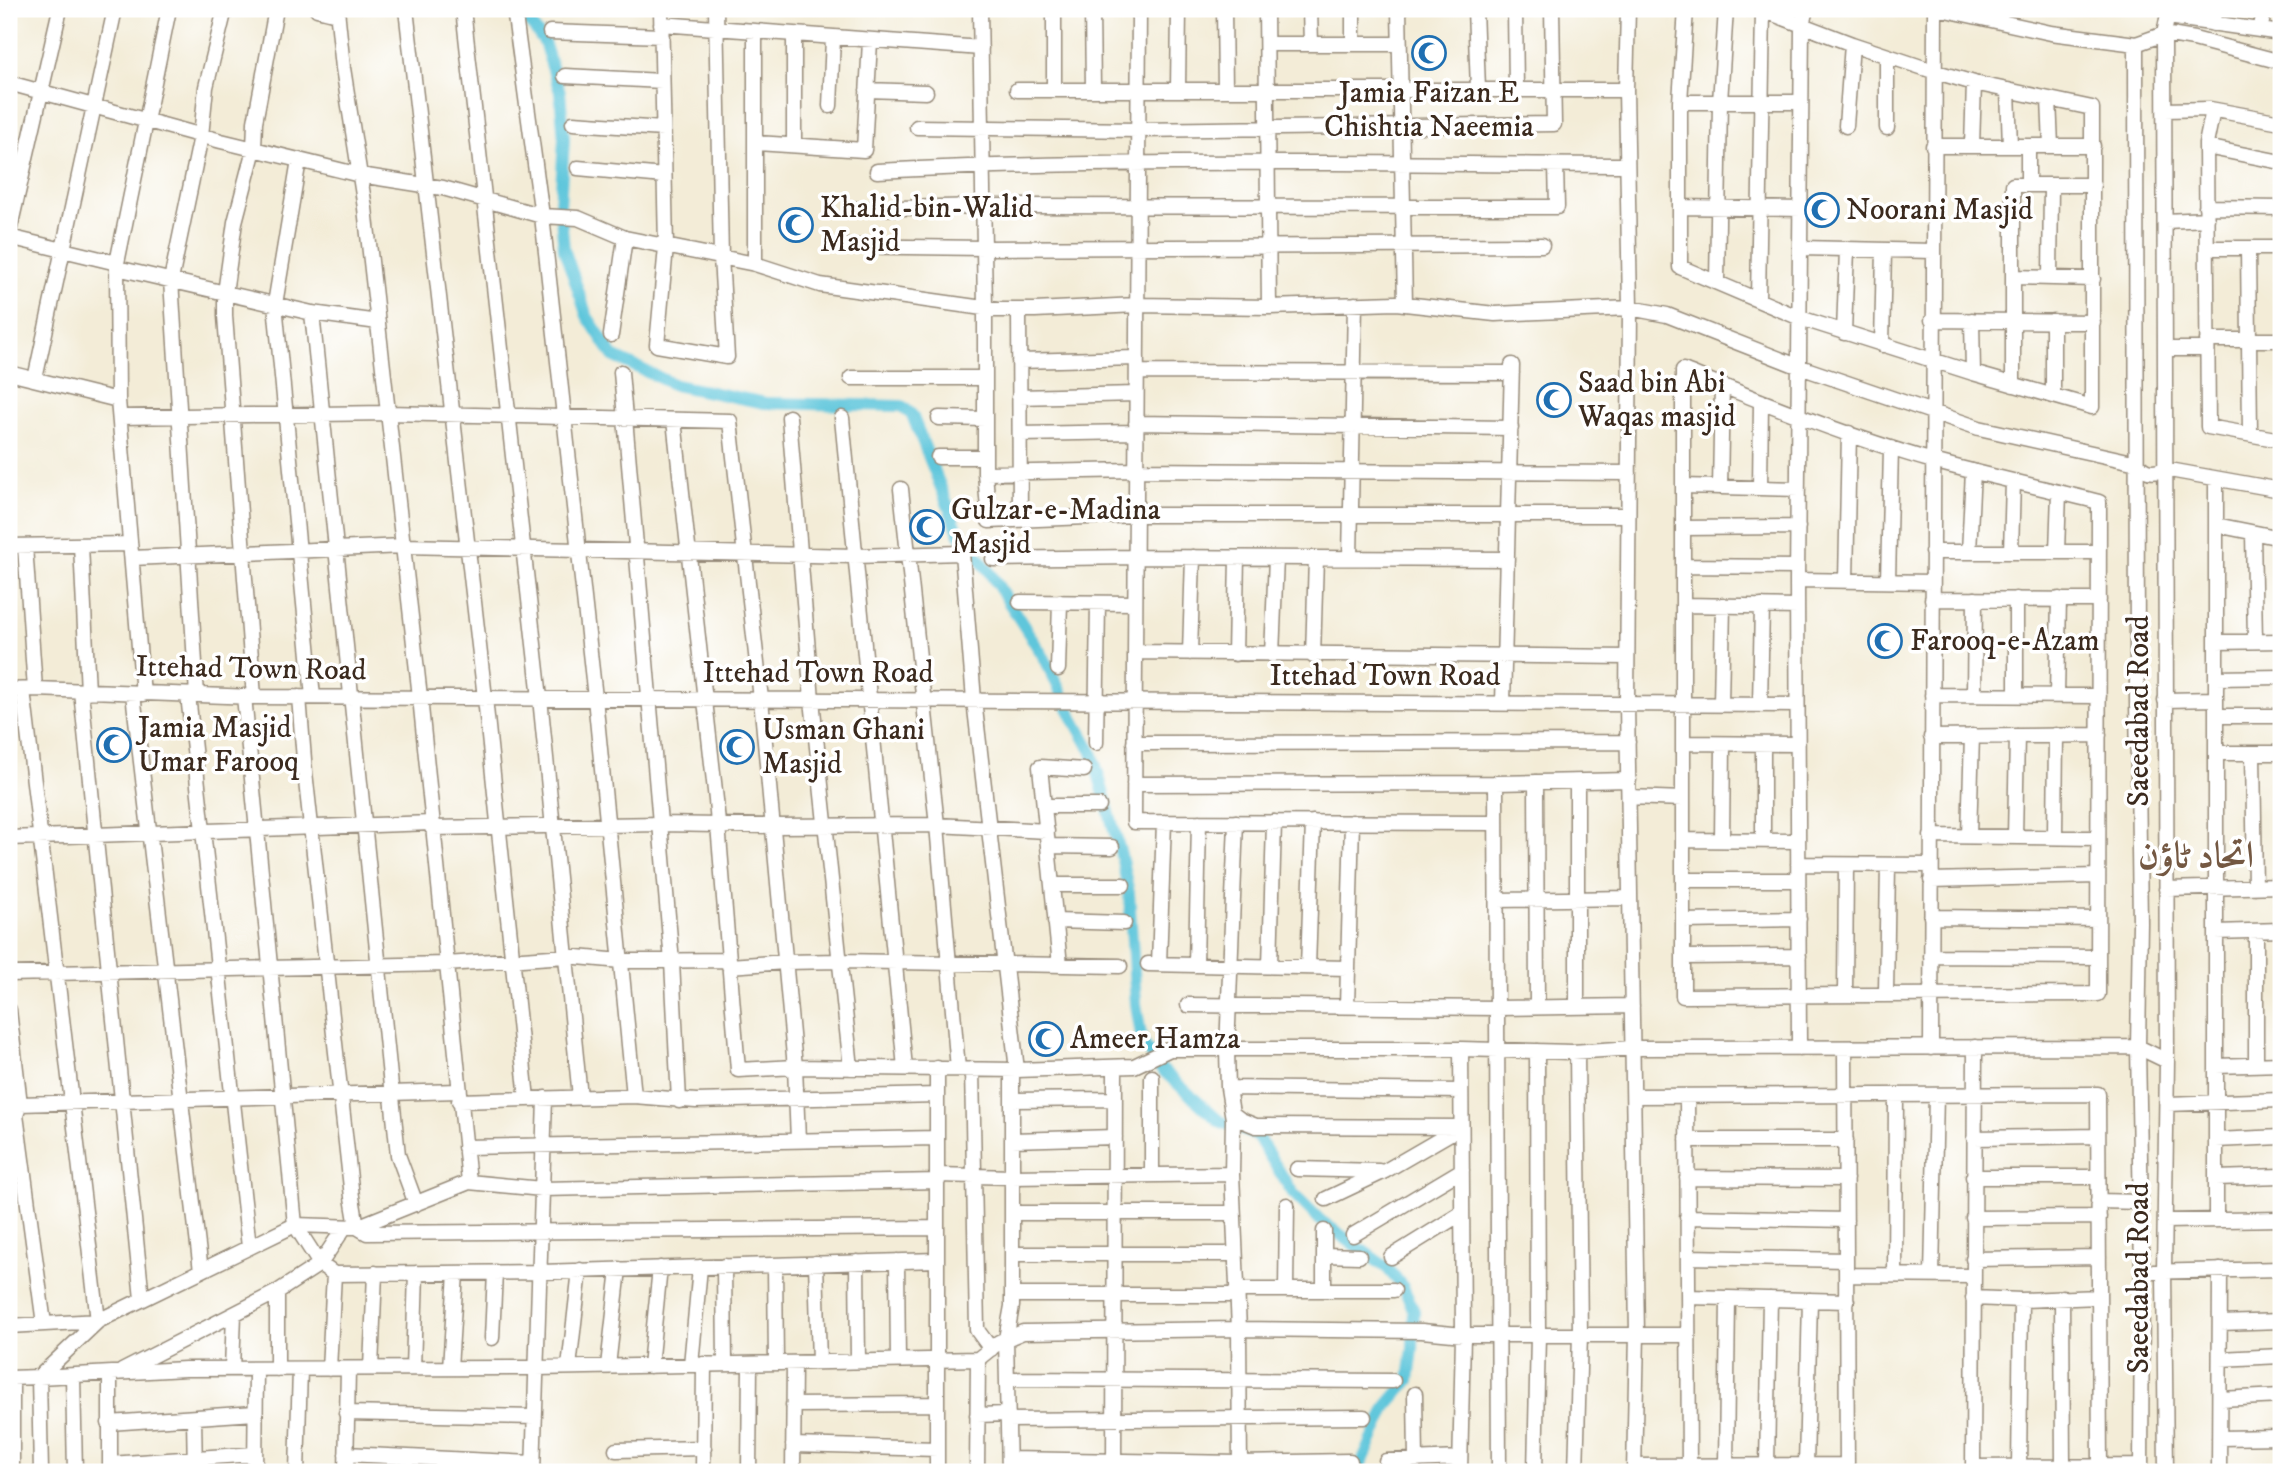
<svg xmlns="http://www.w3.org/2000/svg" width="2290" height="1481" font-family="'IM FELL DW Pica',Amiri,serif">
	<rect width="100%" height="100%" fill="#fff"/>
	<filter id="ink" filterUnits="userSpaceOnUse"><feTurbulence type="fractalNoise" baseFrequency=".0143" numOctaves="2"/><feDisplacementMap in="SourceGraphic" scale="14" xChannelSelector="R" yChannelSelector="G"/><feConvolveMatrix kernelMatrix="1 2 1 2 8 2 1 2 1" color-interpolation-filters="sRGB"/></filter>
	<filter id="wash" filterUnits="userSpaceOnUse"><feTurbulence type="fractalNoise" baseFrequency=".00686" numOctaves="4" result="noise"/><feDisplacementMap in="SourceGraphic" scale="28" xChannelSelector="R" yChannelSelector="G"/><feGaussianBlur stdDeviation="1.57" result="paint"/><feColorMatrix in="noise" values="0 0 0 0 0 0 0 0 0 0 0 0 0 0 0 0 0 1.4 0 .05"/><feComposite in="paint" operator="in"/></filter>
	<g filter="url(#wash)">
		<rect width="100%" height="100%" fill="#f3ecd7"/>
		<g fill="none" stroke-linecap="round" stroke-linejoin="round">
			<path stroke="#5ec6db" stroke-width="12" d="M 520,9 L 544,42 L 560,92 L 564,139 L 560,206 L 564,249 L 587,316 L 613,356 L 675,385 L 765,403 L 902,406 L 912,415 L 959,533 L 988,570 L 1045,659 L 1074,720 L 1092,752 L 1120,851 L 1129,893 L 1136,1004 L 1142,1042 L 1159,1067 L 1219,1121 L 1257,1136 L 1293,1193 L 1321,1221 L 1387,1268 L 1403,1287 L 1414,1311 L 1413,1349 L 1409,1380 L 1387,1406 L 1358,1472"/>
		</g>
	</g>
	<g filter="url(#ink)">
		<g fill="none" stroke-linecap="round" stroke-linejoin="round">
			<g stroke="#978b7a" stroke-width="17">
				<path id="minor" d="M 317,9 L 337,14
					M 406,9 L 485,698 L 527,1099
					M 463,9 L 540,698 L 580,1097
					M 514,9 L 542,216 L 595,698 L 634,1096
					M 661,9 L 666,247 L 657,345 L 727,357 L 721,257 L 716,9
					M 980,9 L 985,308 L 985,473 L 1136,470 L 1629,473
					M 1092,9 L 1093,89
					M 1139,9 L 1134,822 L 1496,823
					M 1224,9 L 1225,89
					M 1266,9 L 1269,307
					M 1310,9 L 1311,44
					M 1353,9 L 1353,44
					M 1399,9 L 1405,304
					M 1475,9 L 1478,89
					M 1515,9 L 1516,89
					M 1628,9 L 1626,90 L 1630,308 L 1627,704 L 1637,1334 L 1634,1472
					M 1686,9 L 1680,102 L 1680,267 L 1800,318 L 1973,373 L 2092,407 L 2092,108 L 1974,83 L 1933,71 L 1852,44 L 1760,9
					M 1941,9 L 2051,33 L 2136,44 L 2164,34 L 2194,39 L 2281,62
					M 2168,17 L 2281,33
					M 661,24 L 981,48
					M 2213,24 L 2216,9
					M 2260,30 L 2265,9
					M 550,32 L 662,36
					M 1267,44 L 1399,44
					M 2136,44 L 2137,698 L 2140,923 L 2138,1047 L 2142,1272 L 2141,1472
					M 565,76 L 662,81
					M 9,83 L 221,141 L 360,175 L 443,188 L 542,216 L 578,218 L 625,238 L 755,264 L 820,285 L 997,310 L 1035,310 L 1137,305 L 1269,307 L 1396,303 L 1495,314 L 1630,308 L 1667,315 L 1800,367 L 1979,428 L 2137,463 C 2145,473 2153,474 2164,469 L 2281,490
					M 1054,89 L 1054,9
					M 1178,89 L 1179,9
					M 867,90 L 926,92
					M 1017,90 L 1626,90
					M 2008,90 L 2010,146
					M 2049,99 L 2051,146
					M 1680,102 L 1801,102
					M 830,106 L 833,38
					M 2165,110 L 2210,109 L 2281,122
					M 2213,110 L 2206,144 L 2208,427 L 2281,440
					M 573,123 L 663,129
					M 1846,126 L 1852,44
					M 917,127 L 1138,130 L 1554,124 L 1552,9
					M 1887,128 L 1887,56
					M 757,143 L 864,150 L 870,41
					M 794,145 L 794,35
					M 1933,146 L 2093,146
					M 1972,146 L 1974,83
					M 2028,146 L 2028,185
					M 2206,147 L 2281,162
					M 299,160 L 275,304 L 313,697
					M 578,168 L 664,176
					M 877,171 C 1127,158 1377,164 1627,165
					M 1680,207 L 1801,209
					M 2206,207 L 2281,208
					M 855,209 L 984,206 L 1557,207 L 1556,165
					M 2166,221 L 2207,219
					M 9,232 L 60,9
					M 9,237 L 117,263
					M 832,246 L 984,248 L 1542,245
					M 1801,248 L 1933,251
					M 2207,248 L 2281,248
					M 2248,248 L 2250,434
					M 755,264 L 755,32
					M 117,268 L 312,313 L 378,322
					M 2014,277 L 2093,279
					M 2050,278 L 2051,185
					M 1717,282 L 1720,102 L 1726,9
					M 1758,300 L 1763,10
					M 1019,310 L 1020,519
					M 312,313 L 398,1155 L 416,1204
					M 1932,320 L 2093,322
					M 1972,320 L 1973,373
					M 2053,321 L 2053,396
					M 1844,333 L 1847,249
					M 611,335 L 625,238
					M 2207,340 L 2281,340
					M 1882,345 L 1884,250
					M 2166,349 L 2207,349
					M 1019,361 L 1137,358
					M 1683,370 C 1765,403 1848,437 1933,461 C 1988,476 2044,488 2099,502 L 2098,994 L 1683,996 Z
					M 621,372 L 672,962 L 679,1101
					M 1137,372 L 1512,373
					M 9,373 L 118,400
					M 851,378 L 985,378
					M 35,379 L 115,9
					M 2013,385 L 2013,185 L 2093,185
					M 1019,397 L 1136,394
					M 120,417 L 388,413 L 730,421 L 761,699 L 795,1067 L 1017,1070 L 1134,1066 L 1170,1049 L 1461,1049 L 1572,1052 L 1633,1048 L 2138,1047 L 2167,1061
					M 789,417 L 812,700 L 851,1068
					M 842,418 L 905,1068
					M 939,418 L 985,419
					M 674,420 L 716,800 L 738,1070 L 795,1067 L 798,1140
					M 1136,423 L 1511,428
					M 1020,434 L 1136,432
					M 938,457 L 985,457
					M 985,473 L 989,521 L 1136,515 L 1628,515
					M 1683,486 L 1798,489
					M 1720,487 L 1722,385
					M 1760,488 L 1761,401
					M 2216,525 L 2281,538
					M 1683,528 L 1798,527
					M 2253,533 L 2255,641
					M 81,545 L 88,692
					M 9,546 L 130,544
					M 25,546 L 35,689
					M 1932,552 L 2099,552
					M 1969,552 L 1973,471
					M 2011,552 L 2013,481
					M 2057,552 L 2059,492
					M 132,558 L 403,546 L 855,556 L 962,553 L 974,700 L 1017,1070
					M 1350,558 L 1355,304
					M 993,559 L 1135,557 L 1507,559
					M 1683,566 L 1797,567
					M 1797,580 L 1932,582
					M 1846,581 L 1849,433
					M 1888,581 L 1891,448
					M 1932,599 L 2099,600
					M 1020,602 L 1135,603
					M 1683,605 L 1797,607
					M 2216,642 L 2281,641
					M 1135,652 L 1627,657
					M 1190,653 L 1193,557
					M 1235,654 L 1237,558
					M 1272,655 L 1276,558
					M 1313,656 L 1316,558
					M 1058,669 L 1060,602
					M 2216,678 L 2281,677
					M 9,690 L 35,689 L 254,697 L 1797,705
					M 81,691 L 142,1299
					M 133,694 L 201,1271
					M 143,694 L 118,400 L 117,263 L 169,9
					M 188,695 L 249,1247
					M 197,695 L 171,280 L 201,136 L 206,87 L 225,9
					M 1932,695 L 2099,696
					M 1974,695 L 1975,599
					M 2016,695 L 2016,599
					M 2057,695 L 2059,599
					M 244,696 L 295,1225 L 320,1264 L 334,1274 L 540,1272 L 937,1260
					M 254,697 L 225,316 L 225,293 L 235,222 L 254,149 L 255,122 L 276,9
					M 299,697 L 305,772 L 352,1197 L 357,1227 L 367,1233 L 937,1228
					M 2165,700 L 2216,699
					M 1503,703 L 1512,365
					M 1721,704 L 1723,605
					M 1760,704 L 1762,606
					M 2216,716 L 2281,716
					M 1931,737 L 2099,735
					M 1096,743 L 1098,603
					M 1134,743 L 1628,742
					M 1683,743 L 1797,744
					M 2216,753 L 2281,753
					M 2253,753 L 2255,887
					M 1536,782 L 1537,1007
					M 1577,782 L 1577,1007
					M 1496,783 L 1499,1472
					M 1134,784 L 1496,783 L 1629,780
					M 1629,797 L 1683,799
					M 1044,806 L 1099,806
					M 1236,822 L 1227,1050 L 1228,1088 L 1233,1119 L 1232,1174 L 1239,1329 L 1240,1472
					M 432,828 L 661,824 L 773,826 L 937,825 L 901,489
					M 1931,836 L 2098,838
					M 1969,836 L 1972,736
					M 2015,837 L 2017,736
					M 2055,837 L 2056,735
					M 9,838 L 432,823
					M 1683,840 L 1798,841
					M 1722,840 L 1723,744
					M 1763,841 L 1763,744
					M 1048,846 L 1112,847
					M 1798,864 L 1931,865
					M 1683,880 L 1798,880
					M 1931,880 L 2098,876
					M 1052,885 L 1123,885
					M 2166,889 L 2281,886
					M 1497,900 L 1630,898
					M 1931,917 L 2098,919
					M 1055,921 L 1124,923
					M 1683,921 L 1799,919
					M 2256,931 L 2256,1065
					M 2216,932 L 2281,930
					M 1931,956 L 2098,957
					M 1683,957 L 1799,956
					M 1148,964 L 1348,968
					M 1159,964 L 1164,822
					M 1060,965 L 1040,767 L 1084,770
					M 1196,965 L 1199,822
					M 729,966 L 785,962 L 840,961 L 1120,966
					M 1270,966 L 1274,822
					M 1308,967 L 1313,822
					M 9,974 L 446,964 L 566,956 L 621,961 L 729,960
					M 1886,993 L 1888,865
					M 1845,994 L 1846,865
					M 1188,1005 L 1497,1008 L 1632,1006
					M 1347,1006 L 1352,822
					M 9,1010 L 20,1104 L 16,1115 L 44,1324
					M 1799,1048 L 1797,580 L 1802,25 L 1806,9
					M 1845,1048 L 1847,1472
					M 1931,1048 L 1935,9
					M 2216,1066 L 2281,1064
					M 937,1068 L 937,1472
					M 958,1069 L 937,825 L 1047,831
					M 972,1069 L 977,1330 L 991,1349
					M 1228,1088 L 1461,1091
					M 1634,1096 L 2098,1094 L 2100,1472
					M 1687,1096 L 1689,1472
					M 1012,1100 L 1115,1099
					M 459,1101 L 634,1096 L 696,1101 L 937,1095
					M 20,1104 L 458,1091
					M 2167,1104 L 2281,1100
					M 1233,1114 L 1241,1120 L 1256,1126 L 1461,1127
					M 1974,1138 L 2098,1136
					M 1012,1140 L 1115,1137
					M 1687,1140 L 1846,1140
					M 2216,1140 L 2281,1137
					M 465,1147 L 937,1138
					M 9,1161 L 16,1136
					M 1297,1169 L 1379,1171
					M 938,1175 L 1012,1177 L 1232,1174
					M 1152,1175 L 1152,1077
					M 1973,1177 L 2098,1177
					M 1687,1178 L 1846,1179
					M 2216,1178 L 2281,1176
					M 469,1182 L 542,1189 L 938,1181
					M 1326,1199 L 1385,1171 L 1461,1127
					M 2098,1201 L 2141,1202
					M 1012,1213 L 1233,1213
					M 1687,1217 L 1846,1220
					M 1973,1218 L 2099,1217
					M 2216,1220 L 2216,479
					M 2165,1221 L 2281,1219
					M 1353,1235 L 1462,1170
					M 1012,1254 L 1235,1254
					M 1324,1255 L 1359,1256
					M 1391,1257 L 1462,1213
					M 1688,1257 L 1846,1260
					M 1973,1259 L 2099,1257
					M 897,1261 L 898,1361
					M 857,1262 L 858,1361
					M 816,1263 L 819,1362
					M 775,1265 L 776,1363
					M 724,1266 L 725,1364
					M 2142,1272 L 2281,1269
					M 1846,1275 L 1973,1276
					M 1895,1275 L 1896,1095
					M 1932,1275 L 1936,1095
					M 1236,1290 L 1394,1290
					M 1286,1290 L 1287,1205
					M 1324,1290 L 1324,1231
					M 1012,1295 L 1236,1295
					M 1688,1297 L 1847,1301
					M 2062,1297 L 2063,1466
					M 1973,1298 L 2021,1300 L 2099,1297
					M 2220,1323 L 2281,1321
					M 9,1326 L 98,1321 L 23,690
					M 492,1338 L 495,1272
					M 2220,1359 L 2281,1356
					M 691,1365 L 700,1267
					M 608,1366 L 619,1269
					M 650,1366 L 660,1268
					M 569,1367 L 580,1270
					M 371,1368 L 375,1273
					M 413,1368 L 416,1273
					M 450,1368 L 456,1273
					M 232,1369 L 234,1314
					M 277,1369 L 277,1292
					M 329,1369 L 334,1274
					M 122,1371 L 277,1292 L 320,1264 L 344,1228
					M 110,1375 L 110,1471
					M 73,1376 L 75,1472
					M 9,1378 L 39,1377 L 98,1321 L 295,1225 L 357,1227 L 469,1182 L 420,697 L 365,208 L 343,68 L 337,9
					M 1007,1379 L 1393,1381
					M 1415,1394 L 1416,1460
					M 2220,1399 L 2281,1396
					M 793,1405 L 937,1404
					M 346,1413 L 535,1417
					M 977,1415 L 1008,1414
					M 194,1418 L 195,1472
					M 1008,1420 L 1364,1417
					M 109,1423 L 255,1413
					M 2219,1438 L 2281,1437
					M 793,1445 L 937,1449
					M 616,1450 L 704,1448
					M 346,1454 L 533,1463
					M 1009,1459 L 1239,1463 L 1350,1461
					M 1386,1461 L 1460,1458
					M 110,1464 L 255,1454
					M 1726,1465 L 1728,1298
					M 1767,1465 L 1770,1299
					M 1806,1465 L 1810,1300
					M 1634,1466 L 1847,1465
					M 1973,1467 L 2141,1466
					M 2019,1467 L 2021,1300
					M 12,1472 L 12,1378
					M 41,1472 L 39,1377 L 185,1369 L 537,1368 L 978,1359 L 999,1342 L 1023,1332 L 1239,1329 L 1422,1331 L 1463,1335 L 1688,1335
					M 255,1472 L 256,1369
					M 297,1472 L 300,1369
					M 346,1472 L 348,1369
					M 533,1472 L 545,1098
					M 703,1472 L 704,1364
					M 749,1472 L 750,1364
					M 793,1472 L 794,1363
					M 977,1472 L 978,1359
					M 1009,1472 L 1006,1339 L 1012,1306 L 1012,1070
					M 1114,1472 L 1115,1067
					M 1460,1472 L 1463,1335 L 1461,1049
					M 1535,1472 L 1538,1335 L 1537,1051
					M 1576,1472 L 1580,1334 L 1577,1052
					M 1973,1472 L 1975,1047
					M 2166,1472 L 2164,1271 L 2167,1061 L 2164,34 L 2169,9
					M 2219,1472 L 2220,1270"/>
			</g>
			<use href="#minor" stroke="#fff" stroke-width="14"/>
		</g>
	</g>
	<defs>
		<g id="mosque-ring" transform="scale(1.75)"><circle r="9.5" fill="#fff" stroke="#1f6fb2" stroke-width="1.5"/><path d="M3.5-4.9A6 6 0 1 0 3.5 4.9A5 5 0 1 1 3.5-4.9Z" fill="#1f6fb2"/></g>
	</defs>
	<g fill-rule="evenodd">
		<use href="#mosque-ring" x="1429" y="53"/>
		<use href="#mosque-ring" x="1822" y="210"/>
		<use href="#mosque-ring" x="796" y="225"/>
		<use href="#mosque-ring" x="1554" y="400"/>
		<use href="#mosque-ring" x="927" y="527"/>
		<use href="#mosque-ring" x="1885" y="641"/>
		<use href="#mosque-ring" x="114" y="745"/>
		<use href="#mosque-ring" x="737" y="747"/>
		<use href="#mosque-ring" x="1046" y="1039"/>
	</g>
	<g text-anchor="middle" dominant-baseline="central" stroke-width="7" stroke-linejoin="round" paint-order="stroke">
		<g font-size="30" fill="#3b2a1e" stroke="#fff" text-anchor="start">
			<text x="1429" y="93" text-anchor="middle">Jamia Faizan E<tspan x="1429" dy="34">Chishtia Naeemia</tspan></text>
			<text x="820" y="208">Khalid-bin-Walid<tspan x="820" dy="34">Masjid</tspan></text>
			<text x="1846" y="210">Noorani Masjid</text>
			<text x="1578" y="383">Saad bin Abi<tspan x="1578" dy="34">Waqas masjid</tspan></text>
			<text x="951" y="510">Gulzar-e-Madina<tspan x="951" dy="34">Masjid</tspan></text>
			<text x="1910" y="641">Farooq-e-Azam</text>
			<text x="138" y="728">Jamia Masjid<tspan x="138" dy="34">Umar Farooq</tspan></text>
			<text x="762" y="730">Usman Ghani<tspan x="762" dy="34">Masjid</tspan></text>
			<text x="1070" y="1039">Ameer Hamza</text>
		</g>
		<g font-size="30" fill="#3b2a1e" stroke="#fff">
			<text transform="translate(251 669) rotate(1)">Ittehad Town Road</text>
			<text x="818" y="673">Ittehad Town Road</text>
			<text x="1385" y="676">Ittehad Town Road</text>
			<text transform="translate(2139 711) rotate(-90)">Saeedabad Road</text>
			<text transform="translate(2139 1278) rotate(-90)">Saeedabad Road</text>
		</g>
		<g font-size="37" font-weight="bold" fill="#745842" stroke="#fff">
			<text x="2196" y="856">اتحاد ٹاؤن</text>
		</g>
	</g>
	<rect width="2290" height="1481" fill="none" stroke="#fff" stroke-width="35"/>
</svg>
